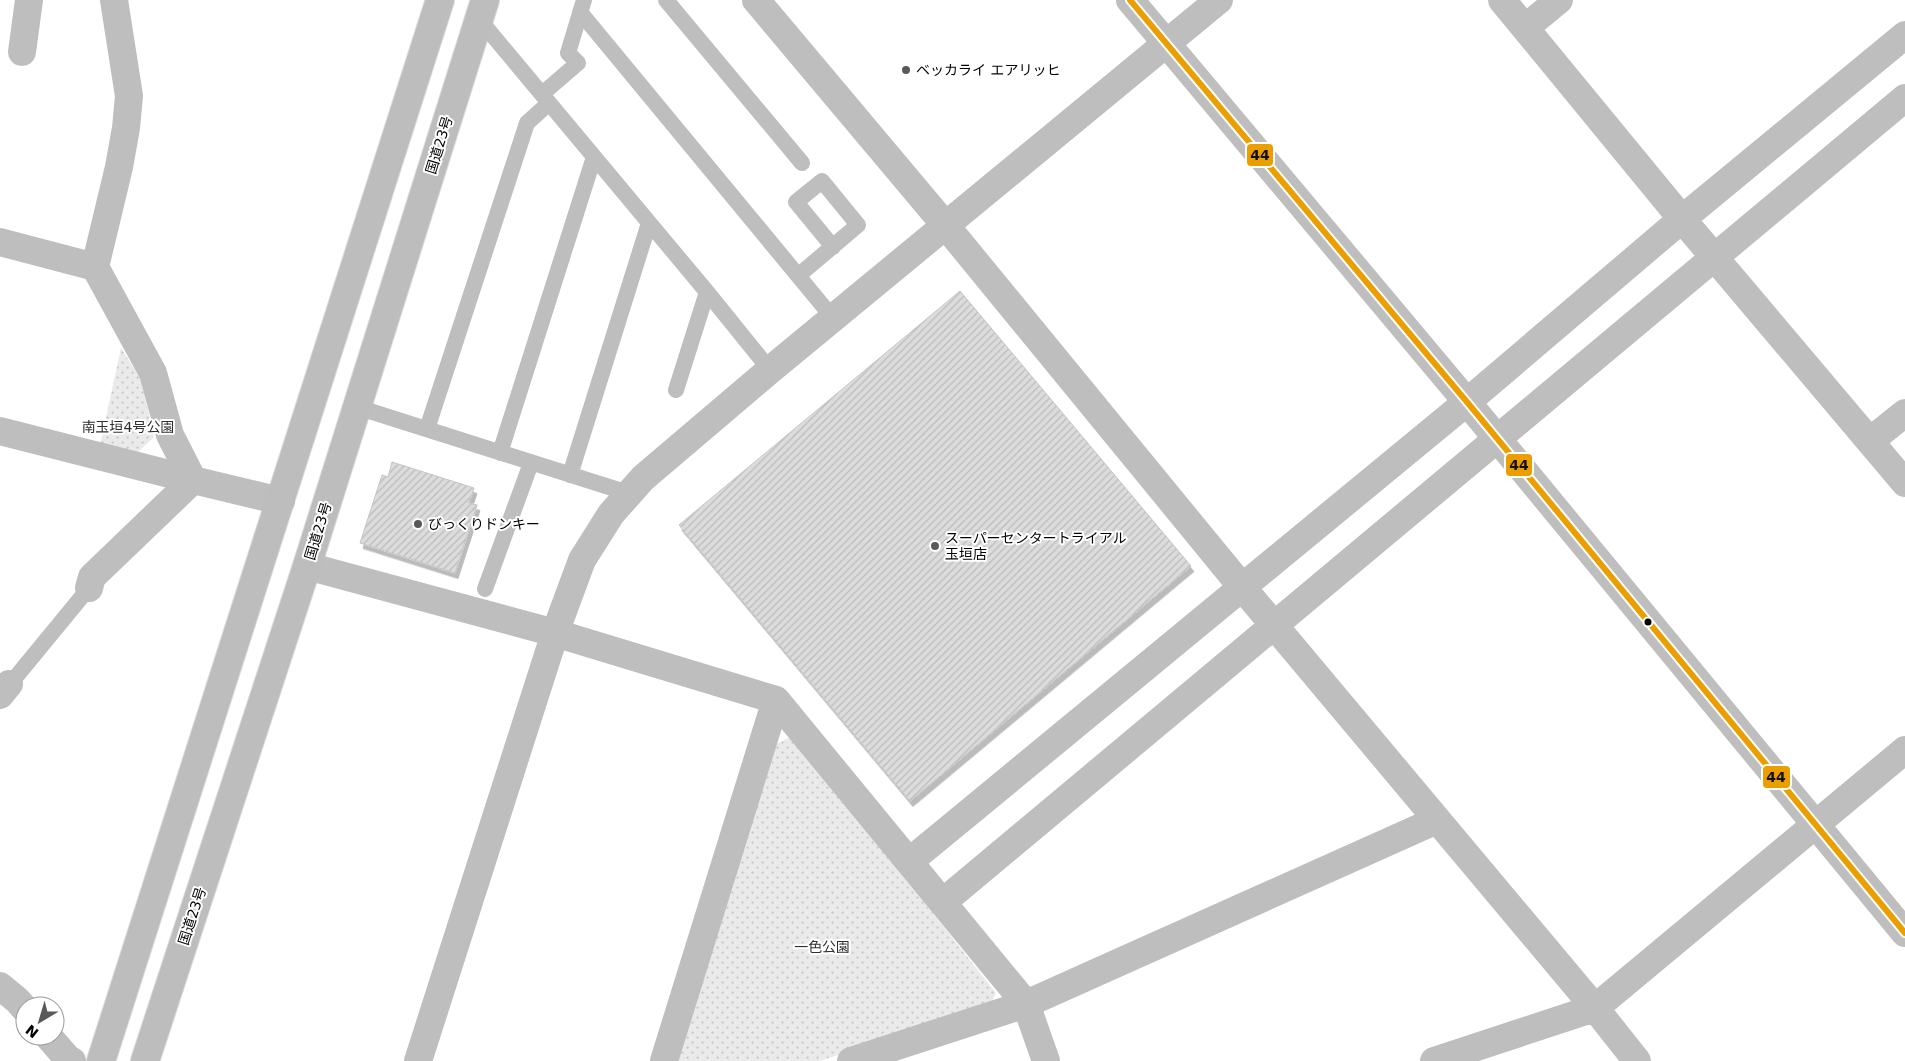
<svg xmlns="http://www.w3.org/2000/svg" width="1905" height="1061" font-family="'DejaVu Sans','Noto Sans JP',sans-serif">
	<defs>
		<pattern id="park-dots" width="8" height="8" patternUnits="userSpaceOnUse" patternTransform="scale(1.25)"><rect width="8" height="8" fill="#eaeaea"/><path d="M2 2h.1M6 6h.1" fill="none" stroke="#c7c7c7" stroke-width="1.8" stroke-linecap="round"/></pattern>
		<pattern id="building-hatch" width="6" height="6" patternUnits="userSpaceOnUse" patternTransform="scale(1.25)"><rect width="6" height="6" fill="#dcdcdc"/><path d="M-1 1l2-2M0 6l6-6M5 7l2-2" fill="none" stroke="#bbb"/></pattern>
		<filter id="shadow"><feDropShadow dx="3" dy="5.5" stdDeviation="0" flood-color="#0004"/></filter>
	</defs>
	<rect width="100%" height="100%" fill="#fff"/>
	<path fill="url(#park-dots)" d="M 121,348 L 141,379 L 154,437 L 136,454 L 100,445 Z
		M 793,736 L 996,993 L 991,1004 L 820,1061 L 673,1061 L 774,745 Z"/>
	<path fill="url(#building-hatch)" stroke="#c5c5c5" filter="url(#shadow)" d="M 960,291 L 1191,566 L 910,801 L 679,525 Z
		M 392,462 L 474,488 L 469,503 L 477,505 L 455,573 L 360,543 L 382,475 L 388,477 Z"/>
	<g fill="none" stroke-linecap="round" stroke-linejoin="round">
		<g stroke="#dbdbdb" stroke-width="30">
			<path id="trunk" d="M 101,1061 L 440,0
				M 145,1061 L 307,566 L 485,0"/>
		</g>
		<path stroke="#bebebe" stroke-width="16" d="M 666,0 L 802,163
			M 580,12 L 833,318
			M 479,19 L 707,292 L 770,370
			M 542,94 L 578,63 L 568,53 L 584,0
			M 799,275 L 858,225 L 822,181 L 796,202 L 833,247
			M 676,390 L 707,292
			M 357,407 L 628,493
			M 427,429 L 527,123 L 549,103
			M 500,453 L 594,157
			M 570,475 L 649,223
			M 485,589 L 531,463
			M 2,682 L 9,684 L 15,678 L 89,588"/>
		<path stroke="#bebebe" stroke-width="28" d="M 114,0 L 129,96 L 126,128 L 119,167 L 95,267 L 153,373 L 170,435 L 193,480
			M 756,0 L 946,226 L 1242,587 L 1595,1008 L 1637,1061
			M 1502,0 L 1682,219 L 1905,483
			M 1525,28 L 1559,0
			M 22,52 L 29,0
			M 0,242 L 95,267
			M 0,431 L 193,480 L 281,501
			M 1870,441 L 1905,413
			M 307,566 L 555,633 L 776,700 L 1026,1004 L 1046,1061
			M 89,588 L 92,577 L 193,480
			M 0,695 L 9,684
			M 910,861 L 1467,402 L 1682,219 L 1905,35
			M 943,902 L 1905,98
			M 0,986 L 17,1000 L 25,1009
			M 48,1036 L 68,1059 L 72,1061
			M 418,1061 L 555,633 L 582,560 L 611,514 L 643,478 L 770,370 L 1219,0
			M 664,1061 L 776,700
			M 851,1061 L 1026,1004 L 1437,820
			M 1434,1061 L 1595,1008 L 1905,750"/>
		<path stroke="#bebebe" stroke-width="28" d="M 1130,0 L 1467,402 L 1905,933"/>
		<use href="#trunk" stroke="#bdbdbd" stroke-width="28"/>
		<g stroke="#fff" stroke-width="10">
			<path id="bus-1" d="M 1130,0 L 1467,402 L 1905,933"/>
		</g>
		<use href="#bus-1" stroke="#eb9e00" stroke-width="6"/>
	</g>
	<g fill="#595959" stroke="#fff" stroke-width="2">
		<circle cx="906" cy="70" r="5"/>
		<circle cx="418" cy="524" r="5"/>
		<circle cx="935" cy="546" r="5"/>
	</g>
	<circle fill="#000" stroke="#fff" stroke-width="2" cx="1648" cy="622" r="4.5"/>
	<g text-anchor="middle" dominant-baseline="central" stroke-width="4" stroke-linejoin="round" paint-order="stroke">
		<g font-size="14" fill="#000" stroke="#fff" text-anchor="start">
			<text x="916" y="70">ベッカライ エアリッヒ</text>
			<text x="428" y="524">びっくりドンキー</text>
			<text x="945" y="538">スーパーセンタートライアル<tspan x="945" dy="16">玉垣店</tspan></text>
		</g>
		<g font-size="14" fill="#000" stroke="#fff">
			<text transform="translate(439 145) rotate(-73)">国道23号</text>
			<text transform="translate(318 531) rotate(-73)">国道23号</text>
			<text transform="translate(192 916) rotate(-72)">国道23号</text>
		</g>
		<g font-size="14" fill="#2f2f2f" stroke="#fff">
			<text x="128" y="427">南玉垣4号公園</text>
			<text x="822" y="947">一色公園</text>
		</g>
	</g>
	<g stroke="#fff" stroke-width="2">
		<rect x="1246" y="143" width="28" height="24" rx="5" fill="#eb9e00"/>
		<rect x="1505" y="453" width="28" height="24" rx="5" fill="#eb9e00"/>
		<rect x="1762" y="765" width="29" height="24" rx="5" fill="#eb9e00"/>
	</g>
	<g font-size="14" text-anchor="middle" font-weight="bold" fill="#111">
		<text x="1260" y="160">44</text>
		<text x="1519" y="470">44</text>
		<text x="1776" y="782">44</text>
	</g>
	<g transform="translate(40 1021) rotate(218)"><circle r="24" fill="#ffffff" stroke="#999999"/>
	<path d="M0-4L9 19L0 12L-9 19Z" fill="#595959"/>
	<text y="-8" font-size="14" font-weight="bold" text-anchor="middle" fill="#000000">N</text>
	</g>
</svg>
